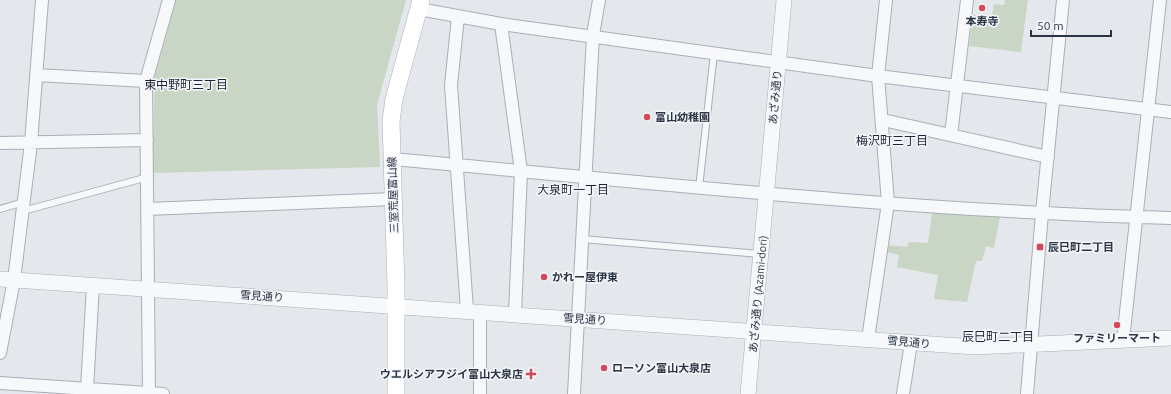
<svg xmlns="http://www.w3.org/2000/svg" width="1171" height="394" font-family="Ubuntu,'Noto Sans JP',sans-serif">
	<rect width="100%" height="100%" fill="#e4e7ec"/>
	<path fill="#c9d6c5" d="M 176,0 L 406,0 L 377,105 L 380,167 L 152,173 L 155,76 Z
		M 1005,0 L 1028,0 L 1021,52 L 969,46 L 973,15 L 992,17 L 994,4 L 1004,5 Z
		M 932,212 L 1000,217 L 994,248 L 986,246 L 982,261 L 976,261 L 967,302 L 934,299 L 938,275 L 897,267 L 899,255 L 886,252 L 886,245 L 907,247 L 909,242 L 928,243 Z"/>
	<g fill="none" stroke-linecap="round" stroke-linejoin="round">
		<g stroke="#a9aeb7" stroke-width="8">
			<path id="service" d="M 699,188 L 714,53
				M 0,209 L 24,202
				M 23,211 L 148,177
				M 582,239 L 760,254"/>
		</g>
		<g stroke="#a9aeb7" stroke-width="14">
			<path id="minor" d="M 419,9 L 501,24 L 878,76 L 1171,112
				M 458,17 L 451,85 L 467,310
				M 501,24 L 521,171 L 515,314
				M 36,75 L 146,81
				M 883,120 L 1048,157
				M 951,135 L 967,0
				M 0,143 L 147,140
				M 393,159 C 652,183 911,211 1171,218
				M 148,209 L 394,199
				M 480,312 L 480,394
				M 868,339 L 888,203 L 878,76 L 886,0
				M 1123,340 L 1160,0
				M 0,353 L 14,280 L 31,143 L 42,0
				M 0,383 L 163,394
				M 87,389 L 93,285
				M 149,394 L 146,81 L 169,0
				M 574,394 L 593,35 L 599,0
				M 903,394 L 911,343
				M 1027,394 L 1042,213 L 1063,0"/>
		</g>
		<g stroke="#a9aeb7" stroke-width="16">
			<path id="tertiary" d="M 0,279 L 975,347 L 1171,338
				M 748,394 L 784,0"/>
		</g>
		<g stroke="#a9aeb7" stroke-width="18">
			<path id="secondary" d="M 396,394 L 396,287 L 391,121 L 394,99 L 421,0"/>
		</g>
		<use href="#service" stroke="#f7f8fa" stroke-width="6"/>
		<use href="#minor" stroke="#f7f8fa" stroke-width="12"/>
		<use href="#tertiary" stroke="#f7f8fa" stroke-width="15"/>
		<use href="#secondary" stroke="#fff" stroke-width="17"/>
	</g>
	<g fill="#d1495b" stroke="#f4f6f9" stroke-width="1.5">
		<circle cx="982" cy="8" r="4"/>
		<circle cx="647" cy="117" r="4"/>
		<rect x="1036" y="243" width="8" height="8" rx="2"/>
		<circle cx="544" cy="277" r="4"/>
		<circle cx="1117" cy="325" r="4"/>
		<circle cx="604" cy="368" r="4"/>
		<path d="M529 368h4v4h4v4h-4v4h-4v-4h-4v-4h4z"/>
	</g>
	<g text-anchor="middle" dominant-baseline="central" stroke-width="3" stroke-linejoin="round" paint-order="stroke">
		<g font-size="11" font-weight="bold" fill="#2b3445" stroke="#f4f6f9" text-anchor="start">
			<text x="982" y="21" text-anchor="middle">本寿寺</text>
			<text x="655" y="117">富山幼稚園</text>
			<text x="1048" y="247">辰巳町二丁目</text>
			<text x="552" y="277">かれー屋伊東</text>
			<text x="1117" y="338" text-anchor="middle">ファミリーマート</text>
			<text x="612" y="368">ローソン富山大泉店</text>
			<text x="523" y="374" text-anchor="end">ウエルシアフジイ富山大泉店</text>
		</g>
		<g font-size="11" fill="#2b3445" stroke="#f4f6f9">
			<text transform="translate(775 97) rotate(-85)">あざみ通り</text>
			<text transform="translate(393 195) rotate(-92)">三室荒屋富山線</text>
			<text transform="translate(758 294) rotate(-85)">あざみ通り (Azami-dori)</text>
			<text transform="translate(262 296) rotate(4)">雪見通り</text>
			<text transform="translate(585 319) rotate(4)">雪見通り</text>
			<text transform="translate(909 342) rotate(5)">雪見通り</text>
		</g>
		<g font-size="12" fill="#1d2536" stroke="#f4f6f9">
			<text x="186" y="84">東中野町三丁目</text>
			<text x="892" y="140">梅沢町三丁目</text>
			<text x="573" y="189">大泉町一丁目</text>
			<text x="998" y="336">辰巳町二丁目</text>
		</g>
	</g>
	<path d="M1031 30v6h80v-6" fill="none" stroke="#2b3445" stroke-width="2"/>
	<text x="1037" y="30" font-size="12" fill="#2b3445" stroke="#f4f6f9" stroke-width="3" paint-order="stroke">50 m</text>
</svg>
